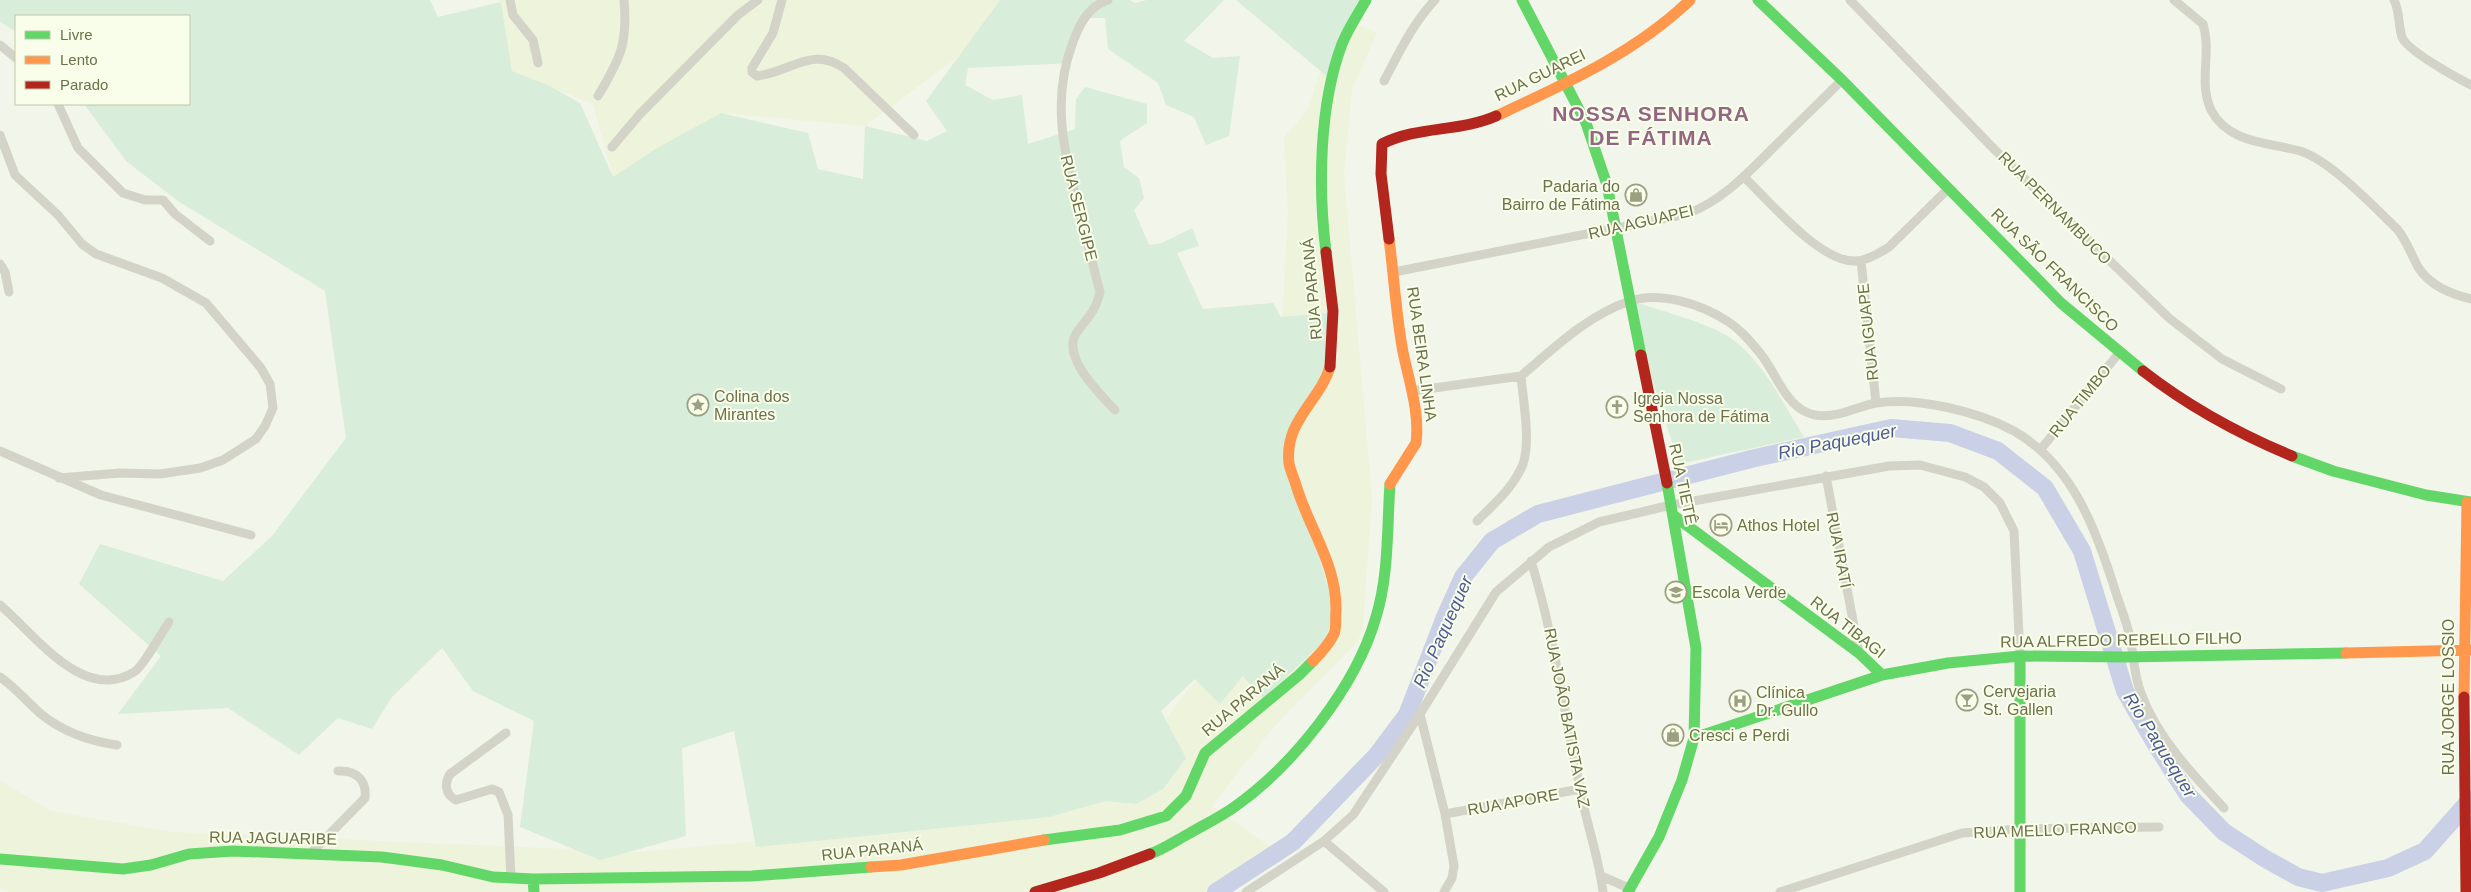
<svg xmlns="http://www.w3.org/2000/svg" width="2471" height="892" font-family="Helvetica,sans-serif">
	<rect width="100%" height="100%" fill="#f2f5e9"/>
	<path fill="#eef3dc" d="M 497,0 L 1000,0 L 959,56 L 865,126 L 721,113 L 613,177 L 593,104 L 512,71 L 501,2 Z
		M 1349,21 L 1377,33 L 1352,89 L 1344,175 L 1372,498 L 1363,628 L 1358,641 L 1271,730 L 1212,806 L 1284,856 L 1221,892 L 10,892 L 0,889 L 0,780 L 51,811 L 174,832 L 638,852 L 792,838 L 1146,747 L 1188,689 L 1218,666 L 1271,528 L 1288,212 L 1284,137 L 1307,111 L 1324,60 Z"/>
	<path fill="#d8edda" d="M 0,0 L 430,0 L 438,17 L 501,2 L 512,71 L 550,86 L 580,103 L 613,177 L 657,148 L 721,113 L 808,133 L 818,169 L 863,179 L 865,126 L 927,141 L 947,131 L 926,101 L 1000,0 L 1130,0 L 1135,3 L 1147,0 L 1224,0 L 1184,41 L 1213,58 L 1240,56 L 1229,136 L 1206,145 L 1194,117 L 1166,105 L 1158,83 L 1108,49 L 1105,18 L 1090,18 L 1081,31 L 1071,63 L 968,68 L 965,85 L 993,100 L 1022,95 L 1028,144 L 1075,129 L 1076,99 L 1085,87 L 1147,104 L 1147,123 L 1120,141 L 1124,167 L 1139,178 L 1144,198 L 1134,210 L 1149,245 L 1162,243 L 1192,228 L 1199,246 L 1177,253 L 1203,309 L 1273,303 L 1281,317 L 1327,313 L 1329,360 L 1321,384 L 1296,440 L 1293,466 L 1330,594 L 1334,617 L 1325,640 L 1263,699 L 1243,676 L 1220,704 L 1195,679 L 1161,711 L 1186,758 L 1163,789 L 1136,804 L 1106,801 L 1049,817 L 756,847 L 734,731 L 682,748 L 686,836 L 600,860 L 520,827 L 534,721 L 473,691 L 442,648 L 392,697 L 372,729 L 338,718 L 299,755 L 228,708 L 118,714 L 161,656 L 79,584 L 100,544 L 223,581 L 272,536 L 346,438 L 325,291 L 178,201 L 126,161 L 84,104 L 189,104 L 189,16 L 16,16 L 16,32 L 0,22 Z
		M 1236,0 L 1362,0 L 1330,79 Z
		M 1631,301 C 1658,310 1710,323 1732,339 C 1764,362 1783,404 1804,437 L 1679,464 L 1636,329 Z"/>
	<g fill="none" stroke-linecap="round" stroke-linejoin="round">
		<path stroke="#cad0e5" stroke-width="18" d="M 1216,892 L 1293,842 L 1377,755 L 1407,715 L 1445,617 L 1463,577 L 1492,541 L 1538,514 L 1751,459 L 1891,428 L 1950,433 L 1998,451 L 2045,488 L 2082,551 L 2125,691 L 2155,743 L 2188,795 L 2224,832 L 2264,858 L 2298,877 L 2322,883 L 2388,868 L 2425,851 L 2471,799"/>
		<path stroke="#d3d4c7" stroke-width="9" d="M 510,0 L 513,15 L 533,40 L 538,63
			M 782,0 L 773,33 L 752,68 L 752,72 L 757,76 C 791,72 811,46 844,68 L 914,135
			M 1108,0 C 1088,7 1080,23 1073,42 C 1050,102 1065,155 1080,214 C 1087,240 1093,266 1100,292 C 1095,312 1089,316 1077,332 C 1060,356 1100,394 1115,410
			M 1850,0 L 1994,149 L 2169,318 L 2222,359 L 2281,389
			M 2174,0 L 2203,24 C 2212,52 2198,82 2211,110 C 2229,144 2268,142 2300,151 C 2330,160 2374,207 2397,229 C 2407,241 2411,254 2418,267 C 2430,286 2451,294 2471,299
			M 2394,0 C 2400,12 2398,25 2402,37 C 2406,50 2457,78 2471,85
			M 0,45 L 16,58
			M 1384,81 C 1399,53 1413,23 1435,0
			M 598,96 C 620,59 628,44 624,0
			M 58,104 L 78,148 L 123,193 L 145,200 L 163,200 L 175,214 L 210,241
			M 0,135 L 15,175 L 58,215 L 82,244 L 96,254 L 162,278 L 206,303 L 261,368 L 270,384 L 273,408 L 265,426 L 256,439 L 223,460 L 200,468 L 160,474 L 120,473 L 59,478
			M 612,147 L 640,114 L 738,15 L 758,0
			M 1744,177 C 1769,201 1819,261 1854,261 C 1867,261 1879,253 1889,247 L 1949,188
			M 1861,261 L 1876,403
			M 0,264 L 5,272 L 9,292
			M 1394,272 L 1687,214 C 1722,201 1749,172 1775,146 C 1797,124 1820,102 1842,80
			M 1521,376 C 1554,348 1588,315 1630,301 C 1660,291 1701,304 1727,321 C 1740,329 1750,341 1760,353 C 1775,371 1784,402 1806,412 C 1830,423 1853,407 1876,403 C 1917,397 1977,411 2014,431 C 2072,464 2096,529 2115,590 C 2120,606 2127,622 2130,638 C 2134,657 2134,676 2141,693 C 2157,737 2192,774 2224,808
			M 1412,391 L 1521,376
			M 2041,449 L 2119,353
			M 0,451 L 101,495 L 251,535
			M 1826,476 L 1859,653
			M 1477,521 C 1494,504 1514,487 1523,464 C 1531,441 1523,400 1521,376
			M 1531,561 C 1554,635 1564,712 1580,788 C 1586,823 1599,857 1603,892
			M 0,605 C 34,633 83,704 134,672 C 142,668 162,632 169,622
			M 0,677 C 15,687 27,702 41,714 C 63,732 89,741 117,745
			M 1420,714 L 1445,814 L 1454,866 L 1452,878 L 1444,892
			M 506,733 L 450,774 C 444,784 445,794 456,800 L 492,789 L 499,792 L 508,815 L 511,878
			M 1445,814 L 1580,789
			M 1324,841 L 1384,892
			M 310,854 L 365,798 C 367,780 356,770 338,771
			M 1601,876 L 1631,889
			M 1246,892 L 1324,841 L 1353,815 L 1420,714 L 1496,592 L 1549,547 L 1599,522 L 1671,505 L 1889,466 L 1920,465 L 1965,477 L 1984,487 L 2000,503 L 2014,531 L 2020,656
			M 1780,892 L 1962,833 L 2019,829 L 2159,827"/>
		<path stroke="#63d668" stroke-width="11" d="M 1522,0 L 1586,123 L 1607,185 L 1641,355
			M 1758,0 L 1842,80 L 2061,303 L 2143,371
			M 1326,252 C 1318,188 1319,105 1342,44 C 1348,29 1358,14 1366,0
			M 2292,456 L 2333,471 L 2426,495 L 2471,502
			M 1673,515 L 1859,653 L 1882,675
			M 2020,656 L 2020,892
			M 1694,738 L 1882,675 L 1948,663 L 2020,656 L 2126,657 L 2346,653
			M 1044,840 L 1120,830 L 1166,816 L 1186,796 L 1205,753 L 1299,675 L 1313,661
			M 1150,854 C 1164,849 1177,840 1190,833 C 1204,825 1220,817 1233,808 C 1293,766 1356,687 1376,617 C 1389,575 1387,527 1390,484
			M 0,859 L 123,869 L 151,865 L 189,854 L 233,851 L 382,857 L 442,865 L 493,877 L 533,879 L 534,892
			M 533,879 L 752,876 L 871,867
			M 1628,892 L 1659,837 L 1682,780 L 1694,738 L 1696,648 L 1667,483"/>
		<path stroke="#ff974d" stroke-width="11" d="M 1496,116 C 1565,84 1635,53 1690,0
			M 1389,239 C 1394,276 1396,315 1403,352 C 1409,381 1420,413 1416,443 L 1390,484
			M 2346,653 L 2471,650
			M 1313,661 C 1321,653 1329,644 1334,634 C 1337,628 1335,618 1336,611 C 1337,564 1309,529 1296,485 C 1294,478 1290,470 1289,463 C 1284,421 1320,401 1330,367
			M 2464,697 L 2467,502
			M 871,867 L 901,865 L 1044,840"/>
		<path stroke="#b3261e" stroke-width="11" d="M 1389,239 L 1381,174 L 1382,144 C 1417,126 1460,132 1496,116
			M 1326,252 L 1333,311 L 1330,367
			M 1641,355 L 1667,483
			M 2143,371 C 2188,406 2239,434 2292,456
			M 2464,697 L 2466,892
			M 1035,892 L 1099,873 L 1150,854"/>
	</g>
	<defs>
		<g id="shop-ring" transform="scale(1.125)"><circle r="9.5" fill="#f8fee9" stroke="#9d9f82" stroke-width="1.5"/><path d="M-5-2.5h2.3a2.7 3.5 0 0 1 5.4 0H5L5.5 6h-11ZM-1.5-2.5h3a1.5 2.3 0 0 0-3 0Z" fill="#9d9f82"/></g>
		<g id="sight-ring" transform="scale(1.125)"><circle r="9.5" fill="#f8fee9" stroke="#9d9f82" stroke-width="1.5"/><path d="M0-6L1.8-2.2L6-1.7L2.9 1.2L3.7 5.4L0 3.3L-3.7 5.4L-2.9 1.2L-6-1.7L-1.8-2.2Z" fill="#9d9f82"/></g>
		<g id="church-ring" transform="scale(1.125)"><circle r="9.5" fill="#f8fee9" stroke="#9d9f82" stroke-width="1.5"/><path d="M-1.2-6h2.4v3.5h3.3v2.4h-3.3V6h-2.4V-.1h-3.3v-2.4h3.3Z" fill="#9d9f82"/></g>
		<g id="hotel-ring" transform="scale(1.125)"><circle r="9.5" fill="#f8fee9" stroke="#9d9f82" stroke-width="1.5"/><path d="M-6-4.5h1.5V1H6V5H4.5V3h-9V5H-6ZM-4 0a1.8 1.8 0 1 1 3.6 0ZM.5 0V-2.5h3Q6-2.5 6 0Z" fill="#9d9f82"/></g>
		<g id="school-ring" transform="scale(1.125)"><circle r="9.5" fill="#f8fee9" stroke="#9d9f82" stroke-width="1.5"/><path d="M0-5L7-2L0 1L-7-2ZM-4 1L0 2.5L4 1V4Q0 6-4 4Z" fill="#9d9f82"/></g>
		<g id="bar-ring" transform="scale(1.125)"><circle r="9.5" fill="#f8fee9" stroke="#9d9f82" stroke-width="1.5"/><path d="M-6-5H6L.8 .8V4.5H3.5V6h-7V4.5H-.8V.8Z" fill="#9d9f82"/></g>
		<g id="hospital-ring" transform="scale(1.125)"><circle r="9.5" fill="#f8fee9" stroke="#9d9f82" stroke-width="1.5"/><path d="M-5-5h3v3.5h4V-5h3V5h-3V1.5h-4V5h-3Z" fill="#9d9f82"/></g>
	</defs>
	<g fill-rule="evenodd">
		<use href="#shop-ring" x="1636" y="195"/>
		<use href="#sight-ring" x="698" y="405"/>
		<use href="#church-ring" x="1617" y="407"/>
		<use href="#hotel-ring" x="1721" y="525"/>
		<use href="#school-ring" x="1676" y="592"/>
		<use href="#bar-ring" x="1967" y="700"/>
		<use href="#hospital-ring" x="1740" y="701"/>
		<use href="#shop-ring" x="1673" y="735"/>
	</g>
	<g text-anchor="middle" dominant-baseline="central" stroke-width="4" stroke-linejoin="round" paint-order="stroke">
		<g font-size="16" fill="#6f714b" stroke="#f8fee9">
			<text transform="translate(1540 75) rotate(-26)">RUA GUAREI</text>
			<text transform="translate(1079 208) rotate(76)">RUA SERGIPE</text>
			<text transform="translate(2055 208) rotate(45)">RUA PERNAMBUCO</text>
			<text transform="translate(1641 222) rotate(-13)">RUA AGUAPEI</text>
			<text transform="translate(2055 270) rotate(44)">RUA SÃO FRANCISCO</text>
			<text transform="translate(1312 289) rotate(-95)">RUA PARANÁ</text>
			<text transform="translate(1868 332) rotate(-96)">RUA IGUAPE</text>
			<text transform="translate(1422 354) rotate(82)">RUA BEIRA LINHA</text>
			<text transform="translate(2080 401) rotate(-51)">RUA TIMBO</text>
			<text transform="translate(1683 484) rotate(78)">RUA TIETÊ</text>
			<text transform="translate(1839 550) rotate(79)">RUA IRATÍ</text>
			<text transform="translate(1848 627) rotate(38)">RUA TIBAGI</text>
			<text transform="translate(2121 640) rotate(-1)">RUA ALFREDO REBELLO FILHO</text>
			<text transform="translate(2448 697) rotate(-90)">RUA JORGE LOSSIO</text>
			<text transform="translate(1243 700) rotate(-40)">RUA PARANÁ</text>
			<text transform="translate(1567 718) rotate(79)">RUA JOÃO BATISTA VAZ</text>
			<text transform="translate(1513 802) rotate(-10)">RUA APORE</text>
			<text transform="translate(2055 830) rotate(-2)">RUA MELLO FRANCO</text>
			<text transform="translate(273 838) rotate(1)">RUA JAGUARIBE</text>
			<text transform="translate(872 850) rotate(-6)">RUA PARANÁ</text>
		</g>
		<g font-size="16" fill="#6f714b" stroke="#f8fee9" text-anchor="start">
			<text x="1620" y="186" text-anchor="end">Padaria do<tspan x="1620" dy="18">Bairro de Fátima</tspan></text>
			<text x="714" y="396">Colina dos<tspan x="714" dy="18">Mirantes</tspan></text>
			<text x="1633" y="398">Igreja Nossa<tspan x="1633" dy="18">Senhora de Fátima</tspan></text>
			<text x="1737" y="525">Athos Hotel</text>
			<text x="1692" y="592">Escola Verde</text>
			<text x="1983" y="691">Cervejaria<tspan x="1983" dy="18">St. Gallen</tspan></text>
			<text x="1756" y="692">Clínica<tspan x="1756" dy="18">Dr. Gullo</tspan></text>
			<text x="1689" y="735">Cresci e Perdi</text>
		</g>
		<g font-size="18" font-style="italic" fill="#4f5a98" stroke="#f8fee9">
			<text transform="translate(1837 442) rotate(-11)">Rio Paquequer</text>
			<text transform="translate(1443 632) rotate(-66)">Rio Paquequer</text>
			<text transform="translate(2160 745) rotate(58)">Rio Paquequer</text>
		</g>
		<g font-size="21" font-weight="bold" letter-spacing="1" fill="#946684" stroke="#f8fee9">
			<text x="1651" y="113">NOSSA SENHORA<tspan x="1651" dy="24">DE FÁTIMA</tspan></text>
		</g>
	</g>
	<rect x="15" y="15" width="175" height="90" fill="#f8fee9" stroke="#c1c6aa"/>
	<rect x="25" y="31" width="25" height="8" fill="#63d668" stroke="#c1c6aa"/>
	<text x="60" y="40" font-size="15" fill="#6f714b">Livre</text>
	<rect x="25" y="56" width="25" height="8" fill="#ff974d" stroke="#c1c6aa"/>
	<text x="60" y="65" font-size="15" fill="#6f714b">Lento</text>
	<rect x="25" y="81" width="25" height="8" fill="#b3261e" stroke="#c1c6aa"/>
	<text x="60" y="90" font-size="15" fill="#6f714b">Parado</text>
</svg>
